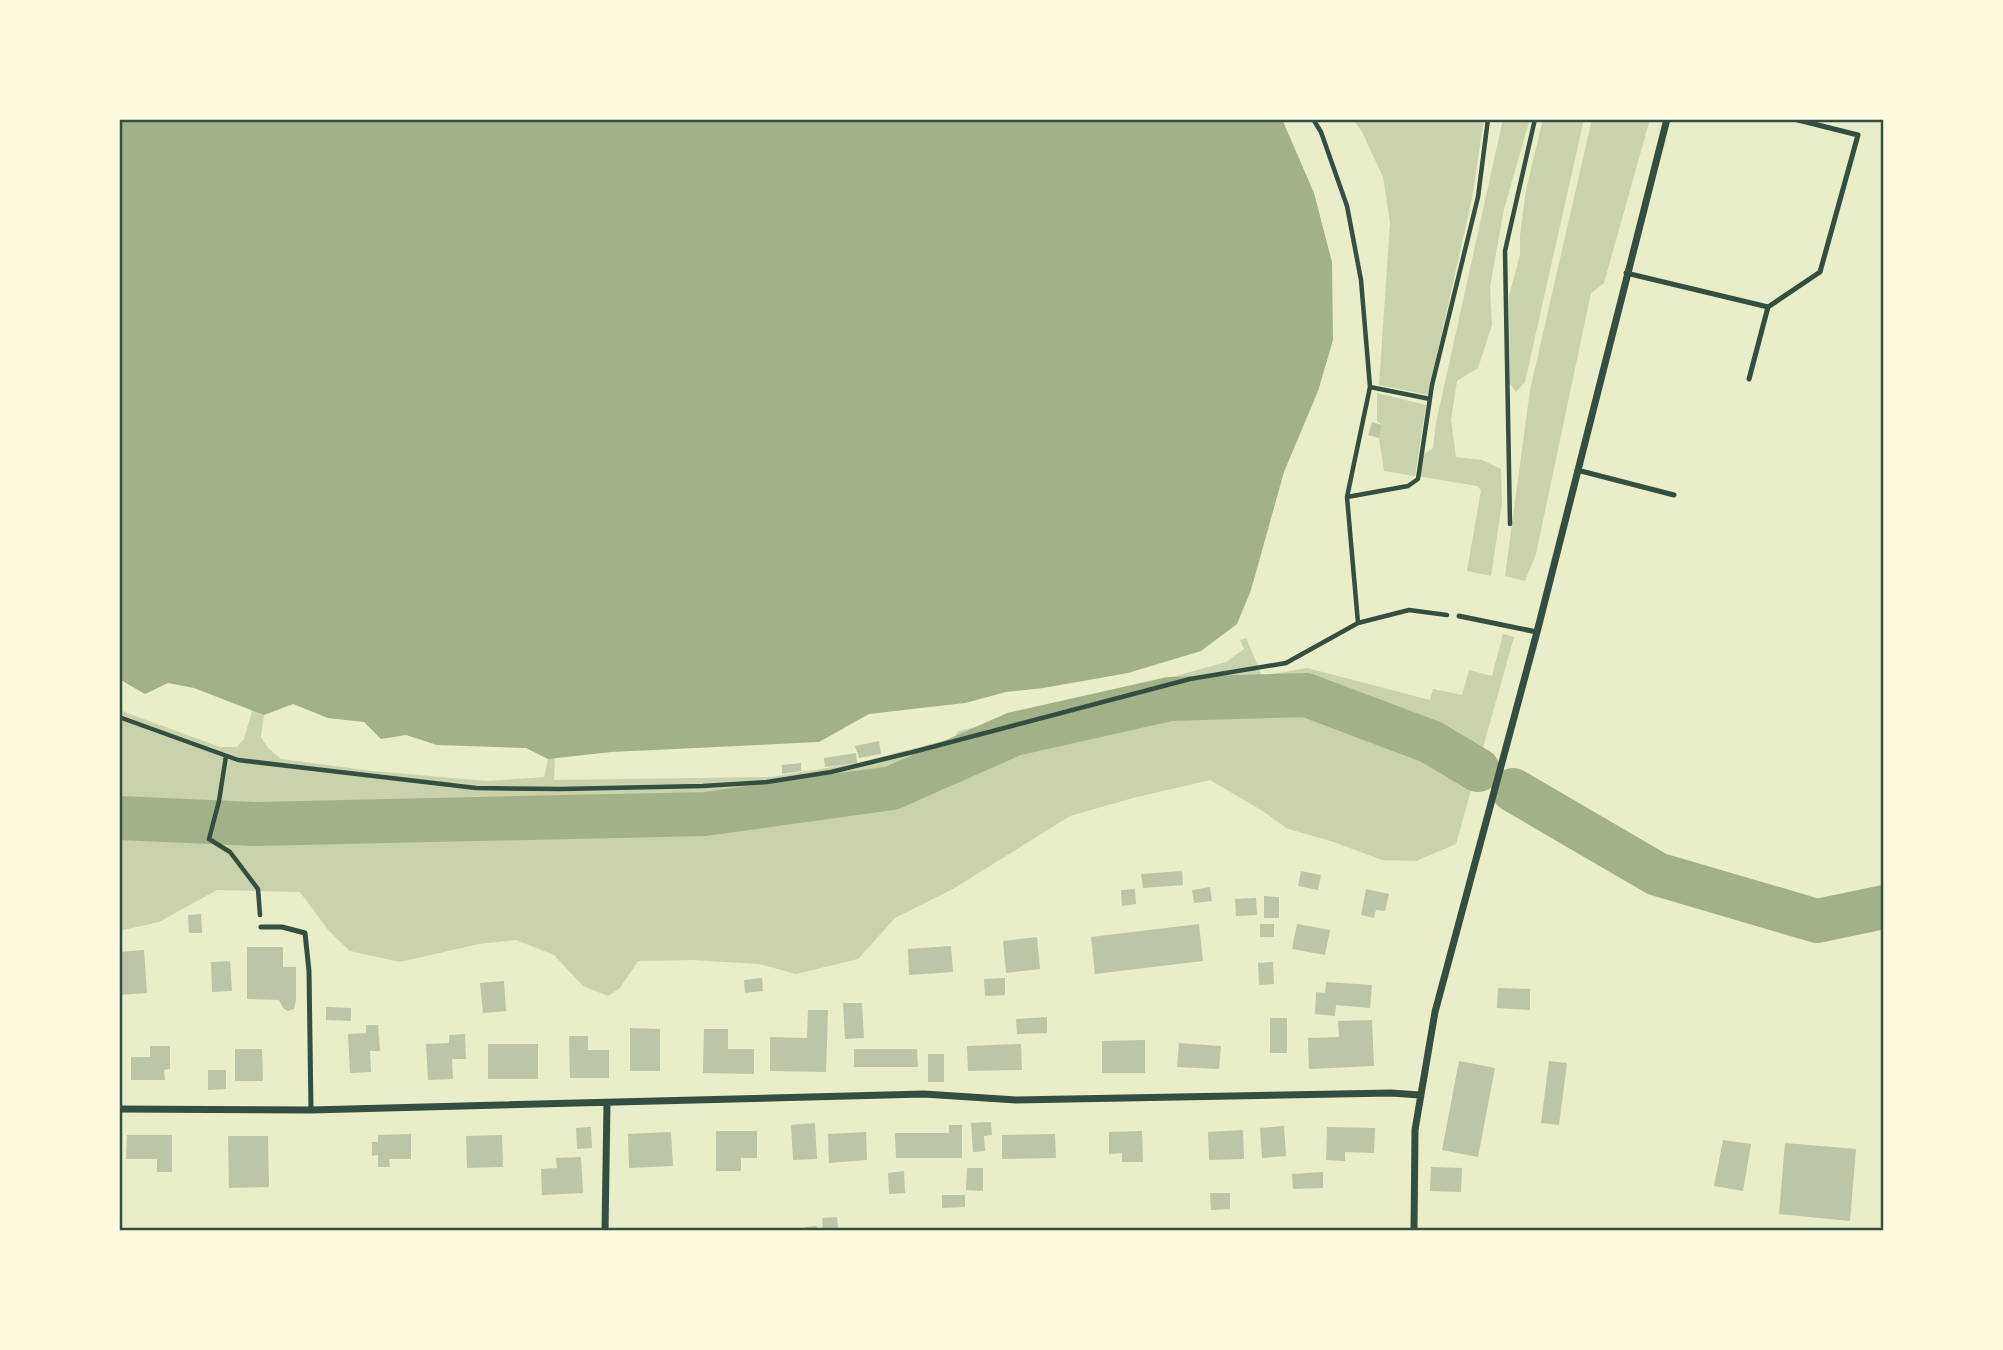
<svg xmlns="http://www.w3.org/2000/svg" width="2003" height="1350" font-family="Raleway,sans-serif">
	<rect width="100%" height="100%" fill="#e9edc9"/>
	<path fill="#cad2ad" d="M 1353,119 L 1484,119 L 1472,198 L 1428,395 L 1379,385 L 1390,223 L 1383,177 L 1362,132 Z
		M 1503,119 L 1530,119 L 1504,209 L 1490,287 L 1492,325 L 1478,368 L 1457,381 L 1451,420 L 1456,457 L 1482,460 L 1501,469 L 1502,503 L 1491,576 L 1467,571 L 1481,490 L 1477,486 L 1417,476 L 1424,454 L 1433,448 L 1436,423 Z
		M 1543,119 L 1584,119 L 1525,382 L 1516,392 L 1510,384 L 1509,296 L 1520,255 L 1520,235 L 1526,190 Z
		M 1592,119 L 1650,119 L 1604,283 L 1591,293 L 1536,554 L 1525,581 L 1505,576 L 1530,390 Z
		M 1377,393 L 1426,405 L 1415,476 L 1384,471 L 1379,438 L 1382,425 L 1377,421 Z
		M 1503,634 L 1514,637 L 1456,844 L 1416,861 L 1382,860 L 1334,842 L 1288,829 L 1261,810 L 1210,780 L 1133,798 L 1070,816 L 953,889 L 895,918 L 858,959 L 796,974 L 759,964 L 692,960 L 638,961 L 620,988 L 608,996 L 583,986 L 554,955 L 516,940 L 479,944 L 400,962 L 350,951 L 329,931 L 300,892 L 217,890 L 159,922 L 119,931 L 119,710 L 220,747 L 237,747 L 244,739 L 252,711 L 264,715 L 261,737 L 268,748 L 281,759 L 373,771 L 487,781 L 544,777 L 548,759 L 555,758 L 554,780 L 771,777 L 857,763 L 954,738 L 958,731 L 1053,710 L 1226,662 L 1244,649 L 1240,640 L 1246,638 L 1262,676 L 1307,668 L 1430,700 L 1433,689 L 1462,695 L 1469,670 L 1492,676 Z"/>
	<path fill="#a3b18a" d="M 119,119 L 1282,119 L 1314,193 L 1332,262 L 1333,340 L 1318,391 L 1284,472 L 1251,590 L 1237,624 L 1201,651 L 1128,673 L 1043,688 L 1006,692 L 965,703 L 869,714 L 819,742 L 611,752 L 548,759 L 526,748 L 437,745 L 406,735 L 381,739 L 364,722 L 328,718 L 293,704 L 264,715 L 194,688 L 168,683 L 145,694 L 119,679 Z"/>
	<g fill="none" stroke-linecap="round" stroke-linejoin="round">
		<path stroke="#a3b18a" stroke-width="44" d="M 1513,790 L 1657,874 L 1817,921 L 1884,907
			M 119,818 L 255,824 L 705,814 L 892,788 L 1014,734 L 1170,699 L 1306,695 L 1431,742 L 1478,770"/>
	</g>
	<path fill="#bcc5a7" d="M 1372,422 L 1382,425 L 1379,438 L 1368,435 Z
		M 879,741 L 881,754 L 859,758 L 855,746 Z
		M 856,753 L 857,763 L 825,767 L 824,758 Z
		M 801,763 L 801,771 L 782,774 L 782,765 Z
		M 1182,871 L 1183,885 L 1143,888 L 1141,874 Z
		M 1301,871 L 1321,875 L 1318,890 L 1298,886 Z
		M 1210,887 L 1212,901 L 1194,903 L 1192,890 Z
		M 1135,889 L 1136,904 L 1122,906 L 1121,890 Z
		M 1366,889 L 1389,894 L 1385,911 L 1376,910 L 1374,918 L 1361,915 Z
		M 1264,896 L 1279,897 L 1279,918 L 1264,918 Z
		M 1256,898 L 1257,915 L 1236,916 L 1235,899 Z
		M 201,914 L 202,933 L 189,933 L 188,915 Z
		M 1199,924 L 1203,961 L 1095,974 L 1091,937 Z
		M 1260,924 L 1274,924 L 1274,937 L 1260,937 Z
		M 1297,924 L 1330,930 L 1325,955 L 1292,949 Z
		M 1037,937 L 1040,969 L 1006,973 L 1003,941 Z
		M 951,946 L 953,972 L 909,975 L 908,949 Z
		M 247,947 L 283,947 L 283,967 L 296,967 L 296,1000 L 294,1009 L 288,1011 L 283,1008 L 279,1000 L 247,999 Z
		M 144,950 L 147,993 L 119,995 L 119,952 Z
		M 230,961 L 232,991 L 212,992 L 211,962 Z
		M 1273,962 L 1274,984 L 1259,985 L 1258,963 Z
		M 762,978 L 763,991 L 745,993 L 744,980 Z
		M 1005,978 L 1005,995 L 985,996 L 984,979 Z
		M 504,981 L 506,1011 L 483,1013 L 480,983 Z
		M 1326,982 L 1372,985 L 1370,1008 L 1336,1005 L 1335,1016 L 1315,1014 L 1316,992 L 1325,993 Z
		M 1498,988 L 1530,989 L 1530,1010 L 1497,1008 Z
		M 843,1003 L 862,1003 L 864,1038 L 845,1039 Z
		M 326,1007 L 351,1008 L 351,1021 L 326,1020 Z
		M 808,1010 L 828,1010 L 826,1072 L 770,1071 L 770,1037 L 807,1038 Z
		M 1047,1017 L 1047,1033 L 1017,1034 L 1016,1019 Z
		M 1270,1018 L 1287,1018 L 1287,1053 L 1270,1053 Z
		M 1372,1020 L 1374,1066 L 1309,1069 L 1308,1038 L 1339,1037 L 1338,1021 Z
		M 366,1025 L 378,1025 L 380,1051 L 370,1051 L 371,1072 L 350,1073 L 348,1034 L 366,1033 Z
		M 630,1028 L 660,1029 L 660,1071 L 630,1071 Z
		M 704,1029 L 728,1029 L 728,1049 L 754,1049 L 754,1074 L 703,1073 Z
		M 465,1034 L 466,1059 L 452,1059 L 453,1079 L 428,1080 L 426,1044 L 449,1043 L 449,1035 Z
		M 569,1036 L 588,1036 L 588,1050 L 609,1050 L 609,1078 L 570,1078 Z
		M 1145,1040 L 1145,1073 L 1102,1073 L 1102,1041 Z
		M 1179,1043 L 1221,1046 L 1219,1069 L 1177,1067 Z
		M 488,1044 L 538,1044 L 538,1079 L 488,1079 Z
		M 1021,1044 L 1022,1070 L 968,1071 L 967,1046 Z
		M 150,1046 L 170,1046 L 170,1069 L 164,1070 L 165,1080 L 131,1080 L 131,1057 L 150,1057 Z
		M 235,1049 L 262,1049 L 263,1081 L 235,1081 Z
		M 854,1049 L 917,1049 L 918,1067 L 854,1067 Z
		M 928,1054 L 944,1054 L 944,1082 L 928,1082 Z
		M 1459,1061 L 1495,1068 L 1478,1157 L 1442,1150 Z
		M 1549,1061 L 1567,1063 L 1559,1125 L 1541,1123 Z
		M 208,1070 L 226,1070 L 226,1089 L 208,1090 Z
		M 991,1122 L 992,1135 L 984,1136 L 985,1151 L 973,1152 L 971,1123 Z
		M 815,1123 L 817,1159 L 793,1160 L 791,1125 Z
		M 949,1125 L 962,1125 L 962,1158 L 896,1158 L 895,1133 L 949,1133 Z
		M 1284,1126 L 1286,1156 L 1262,1158 L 1260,1128 Z
		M 591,1127 L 592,1148 L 577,1149 L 576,1128 Z
		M 1327,1127 L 1375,1128 L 1374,1153 L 1345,1152 L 1345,1161 L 1326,1160 Z
		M 1243,1130 L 1244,1159 L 1209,1160 L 1208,1132 Z
		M 716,1131 L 757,1131 L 757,1158 L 741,1158 L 741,1171 L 716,1171 Z
		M 1142,1131 L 1143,1162 L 1122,1162 L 1122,1153 L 1109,1154 L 1109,1132 Z
		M 671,1132 L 673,1166 L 629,1168 L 628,1134 Z
		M 866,1132 L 867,1160 L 829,1163 L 828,1134 Z
		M 411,1134 L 411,1159 L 389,1159 L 390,1167 L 378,1167 L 378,1155 L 372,1156 L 372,1142 L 378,1142 L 378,1135 Z
		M 1055,1134 L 1056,1158 L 1002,1159 L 1002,1135 Z
		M 127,1135 L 172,1135 L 172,1172 L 157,1172 L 157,1159 L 126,1159 Z
		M 502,1135 L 503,1167 L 467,1168 L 466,1136 Z
		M 228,1136 L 268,1136 L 269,1187 L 229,1188 Z
		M 1723,1140 L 1751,1144 L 1743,1191 L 1714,1186 Z
		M 1785,1143 L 1856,1149 L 1850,1221 L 1779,1214 Z
		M 581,1157 L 583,1193 L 542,1195 L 541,1169 L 557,1168 L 556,1158 Z
		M 1431,1167 L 1462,1168 L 1461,1192 L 1430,1191 Z
		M 967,1168 L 983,1168 L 983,1191 L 966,1190 Z
		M 904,1171 L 905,1193 L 889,1194 L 888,1173 Z
		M 1323,1172 L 1323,1188 L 1293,1189 L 1292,1174 Z
		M 1210,1193 L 1230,1193 L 1230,1209 L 1211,1210 Z
		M 942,1195 L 965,1195 L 965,1207 L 942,1208 Z
		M 837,1217 L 838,1231 L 823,1231 L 822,1218 Z
		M 817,1226 L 817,1231 L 805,1231 L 805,1227 Z"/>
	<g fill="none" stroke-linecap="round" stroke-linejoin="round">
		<path stroke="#344e41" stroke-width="4.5" d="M 1313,119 L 1321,132 L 1347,206 L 1361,280 L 1370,387 L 1347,497 L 1358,623
			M 1370,387 L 1430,399
			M 1347,497 L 1408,486 L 1418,479 L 1432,385 L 1478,197 L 1488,119
			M 1510,524 L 1505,251 L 1535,119
			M 119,717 L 238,760 L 476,788 L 561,789 L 703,786 L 767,782 L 831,772 L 913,752 L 1190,679 L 1286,663 L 1358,623 L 1409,610 L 1447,615
			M 226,756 L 219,801 L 209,839 L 230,852 L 258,889 L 260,915"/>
		<path stroke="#344e41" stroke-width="5" d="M 1626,273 L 1768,307 L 1820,272 L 1858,135 L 1794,119
			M 1749,379 L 1768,307
			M 1577,470 L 1674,495
			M 1459,616 L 1537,632
			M 261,927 L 282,927 L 305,933 L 309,971 L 311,1110"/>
		<path stroke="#344e41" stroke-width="7" d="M 119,1109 L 311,1110 L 924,1094 L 1016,1100 L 1391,1093 L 1420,1095
			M 605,1231 L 607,1103
			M 1414,1231 L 1415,1130 L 1435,1012 L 1537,632 L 1667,119"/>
	</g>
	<rect width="2003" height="1350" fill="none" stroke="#fefae0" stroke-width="242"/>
	<rect x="121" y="121" width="1761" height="1108" fill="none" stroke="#344e41" stroke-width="2.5"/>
</svg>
